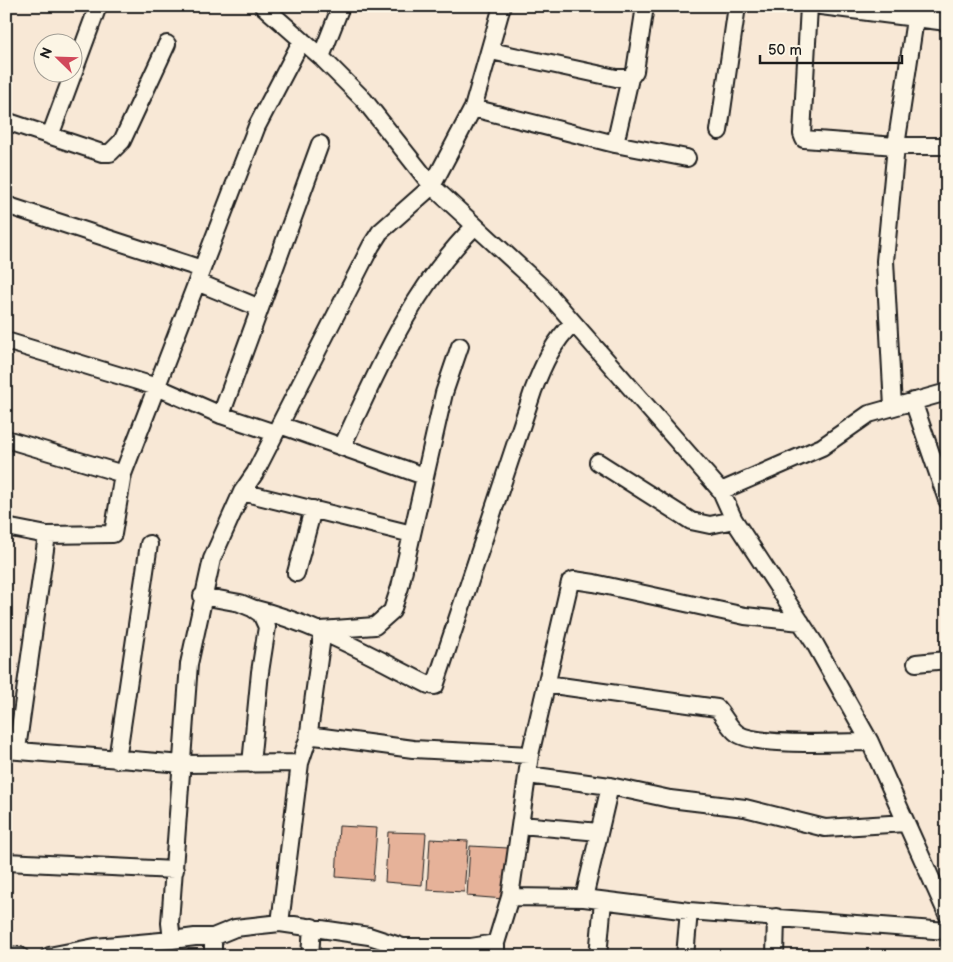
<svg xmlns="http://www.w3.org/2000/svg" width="953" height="962" font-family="'Balsamiq Sans',sans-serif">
	<rect width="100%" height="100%" fill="#f8e8d6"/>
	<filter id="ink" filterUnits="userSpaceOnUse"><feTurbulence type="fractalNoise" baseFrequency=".02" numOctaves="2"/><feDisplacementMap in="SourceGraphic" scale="10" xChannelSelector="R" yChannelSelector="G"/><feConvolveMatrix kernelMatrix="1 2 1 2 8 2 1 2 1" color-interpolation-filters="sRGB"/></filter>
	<g filter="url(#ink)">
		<path fill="#e6b299" stroke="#1c1c1c" d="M 339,826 L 377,828 L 373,880 L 336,877 Z
			M 388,832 L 426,833 L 422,885 L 385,882 Z
			M 430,839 L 468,841 L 464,892 L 427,890 Z
			M 470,846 L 508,848 L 504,899 L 467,896 Z"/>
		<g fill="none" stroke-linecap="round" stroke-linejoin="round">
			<g stroke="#1c1c1c" stroke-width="20">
				<path id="street" d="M 263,6 L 321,57 L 364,100 L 432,186 L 544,289 L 721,491 L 734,520 L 815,644 L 870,742 L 947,914
					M 809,6 L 802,134 L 804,139 L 896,146 L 947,146
					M 821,6 L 947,22
					M 491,51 L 616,78 L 630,78 L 635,71 L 645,6
					M 321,57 L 341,6
					M 473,108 L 615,144 L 687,158
					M 6,121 L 102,153 L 110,153 L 122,141 L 167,44
					M 719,131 L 737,6
					M 50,136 L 98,6
					M 615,144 L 630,78
					M 6,205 L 202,269
					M 197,282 L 260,308
					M 6,341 L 157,387 L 221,415 L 275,433
					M 913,401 L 947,500
					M 893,407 L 885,261 L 896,146 L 917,6
					M 221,415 L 320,144
					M 280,425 L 424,476
					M 6,439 L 123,474
					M 342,447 C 378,369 413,287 475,226
					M 598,462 L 691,521 L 710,525 L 734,520
					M 721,491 L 822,447 L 869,414 L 947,392
					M 242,492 L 412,534
					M 6,527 L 47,535 L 113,534 L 123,474 L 257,126 L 302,40
					M 296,573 L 313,509
					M 202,596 L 240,603 L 252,608 L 261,614 L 267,627 L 260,672 L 251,764
					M 252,608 C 315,623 371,656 429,685 L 435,686 L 533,391 C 543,365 553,342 573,323
					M 916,663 L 947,660
					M 546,684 L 717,708 C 724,716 729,728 738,734 C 758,747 843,742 870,742
					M 308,739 L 313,736 L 323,737 L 413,749 L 530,755
					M 6,750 L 183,764 L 300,763 L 308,739 L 321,644 L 321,630 L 375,626 L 392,611 L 400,587 L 444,393 L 460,346
					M 15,750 L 18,742 L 47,535
					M 117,760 L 149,544
					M 528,775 L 610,786 L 670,799 L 745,808 L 825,828 L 906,823
					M 521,825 L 599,832
					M 6,862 L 175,870
					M 510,897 L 584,898 L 689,911 L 947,931
					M 584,898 L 610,786
					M 280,923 L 300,763
					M 213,937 L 213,956
					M 496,943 L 471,947 L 403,947 L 369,936 L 280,923 L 235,928 L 213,937 L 195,937 L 172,940 L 170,923 L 189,664 L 212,559 L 242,492 L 255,473 L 371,246 L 380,232 L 432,186 L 473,108 L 502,6
					M 6,955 L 20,956
					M 49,956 L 95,947 L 172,940
					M 310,956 L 312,927
					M 496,956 L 496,943 L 510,897 L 530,755 L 570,582 L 574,580 L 594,583 L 745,616 L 801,622
					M 598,956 L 603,901
					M 685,956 L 689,911
					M 775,956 L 776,917"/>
			</g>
			<use href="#street" stroke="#fcf5e5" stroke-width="16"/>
		</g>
	</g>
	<rect width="953" height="962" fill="none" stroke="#fcf5e5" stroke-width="25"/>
	<rect x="12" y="12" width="928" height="937" fill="none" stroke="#1c1c1c" stroke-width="2" filter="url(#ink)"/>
	<g transform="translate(58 58) rotate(293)"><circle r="24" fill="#fcf5e5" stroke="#a29e95"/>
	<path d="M0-4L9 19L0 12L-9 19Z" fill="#d1495b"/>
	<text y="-8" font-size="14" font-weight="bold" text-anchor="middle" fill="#1c1c1c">N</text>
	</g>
	<path d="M760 55v8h142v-8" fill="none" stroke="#1c1c1c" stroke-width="2.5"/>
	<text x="768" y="55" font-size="15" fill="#1c1c1c" stroke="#fcf5e5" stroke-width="4" paint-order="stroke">50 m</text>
</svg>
